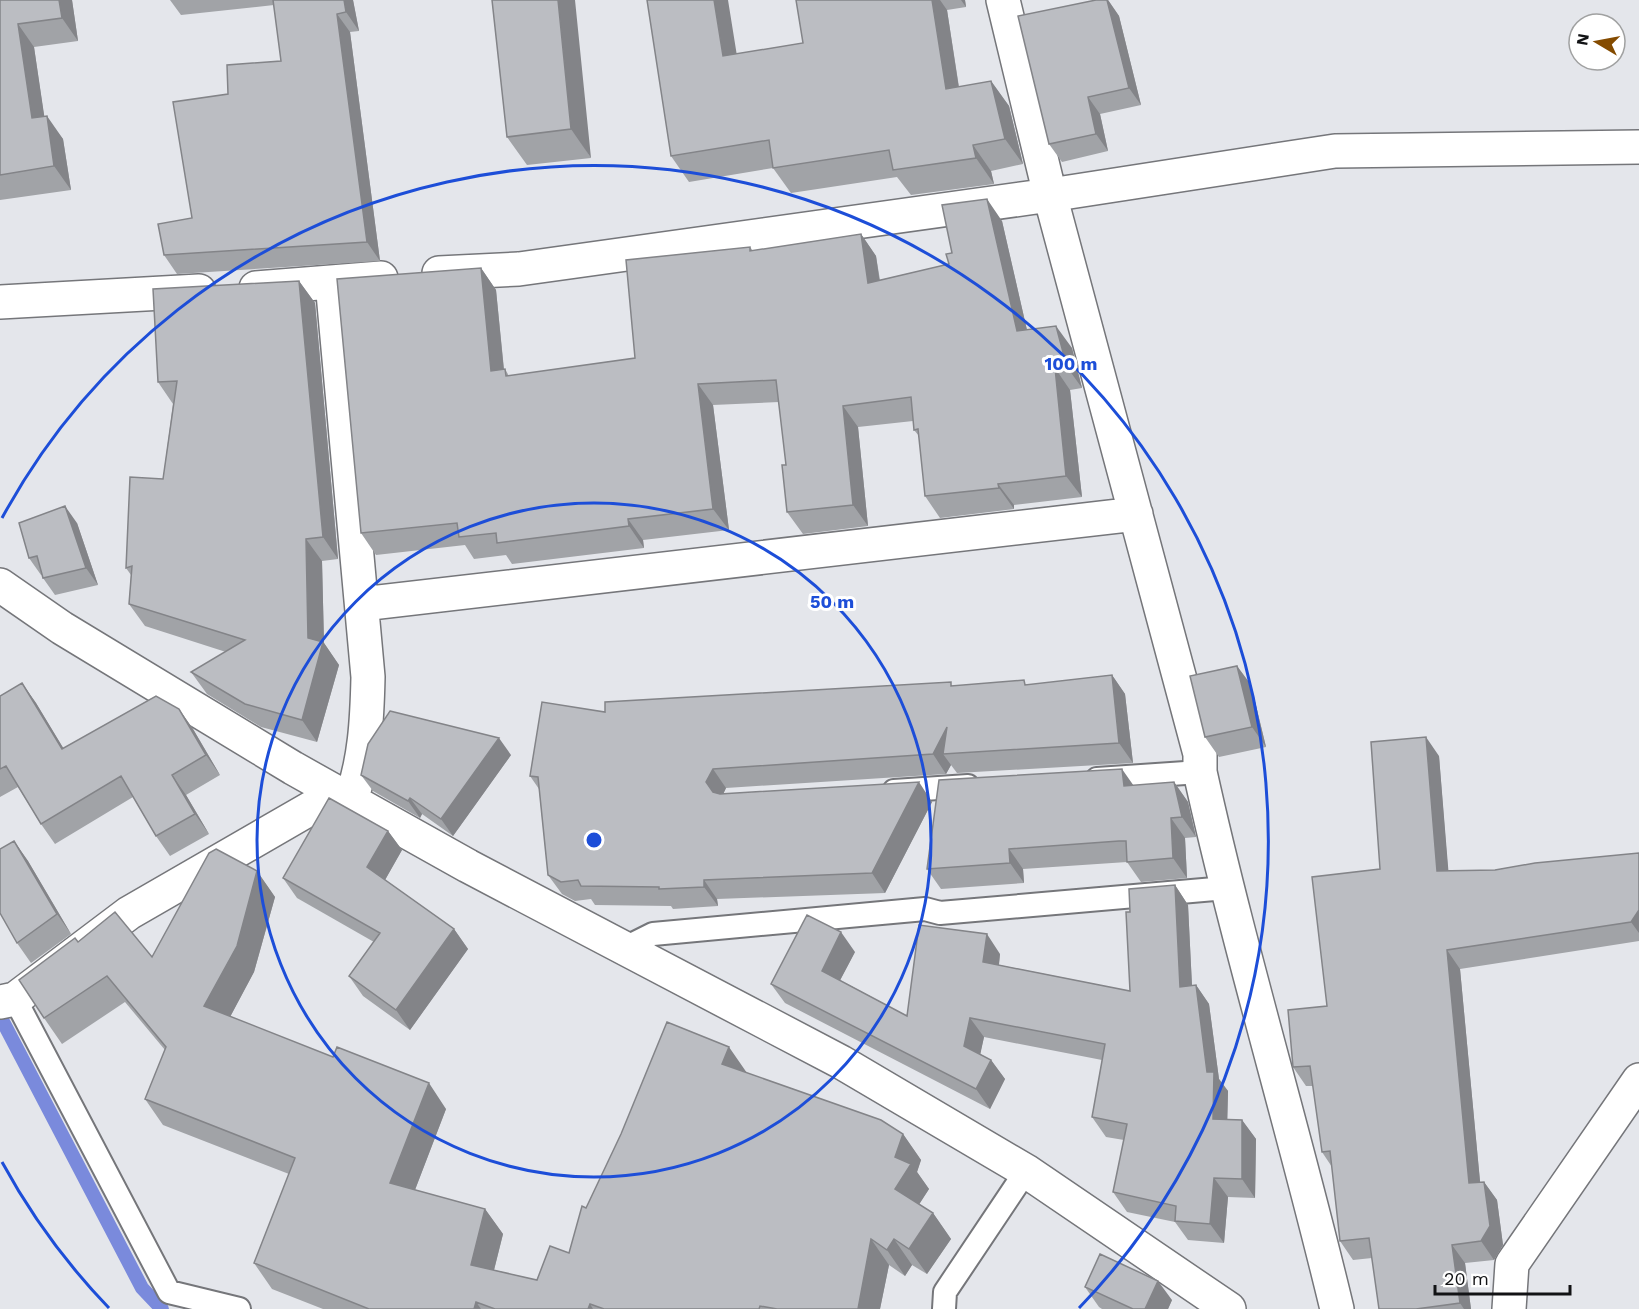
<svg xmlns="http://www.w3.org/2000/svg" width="1639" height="1309" font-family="'Work Sans',sans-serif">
	<rect width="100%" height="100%" fill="#e4e6eb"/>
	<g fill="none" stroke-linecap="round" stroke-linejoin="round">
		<path stroke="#7a8adc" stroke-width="14" d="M 0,1016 L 142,1288 L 162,1309"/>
		<g stroke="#75767a" stroke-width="26">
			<path id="service" d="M 1097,779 L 1200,772
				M 894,791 L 968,786
				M 625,948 L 653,934 L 925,909 L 940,913 L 1226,888
				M 15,999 L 169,1292 L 239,1309
				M 944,1309 L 945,1292 L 1026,1171"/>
		</g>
		<g stroke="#75767a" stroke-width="36">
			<path id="minor" d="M 1003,0 L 1050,195 L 1200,754 L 1200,772 C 1240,953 1294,1129 1337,1309
				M 439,273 L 519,269 L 1050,195 L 1335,151 L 1639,147
				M 332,282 L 368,677 C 367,721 365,759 351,800
				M 256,288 L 381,278
				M 0,302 L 199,291
				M 0,585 L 62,628 L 293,768 L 468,866 L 841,1062 L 1026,1171 L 1229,1309
				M 362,604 L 1136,514
				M 0,1002 L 15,999 L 129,913 L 337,793
				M 1509,1309 L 1512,1264 L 1639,1080"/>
		</g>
		<use href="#service" stroke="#fff" stroke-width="22"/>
		<use href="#minor" stroke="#fff" stroke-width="33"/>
	</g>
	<path fill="#a1a3a7" d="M 0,0 L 72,0 L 78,41 L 34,47 L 44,116 L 63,139 L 71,190 L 0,200 Z
		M 170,0 L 353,0 L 359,31 L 350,32 L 380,261 L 177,274 L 164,255 L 192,218 L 228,94 L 281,61 L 274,5 L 181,15 Z
		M 492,0 L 591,158 L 527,165 L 507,137 Z
		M 796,0 L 965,0 L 966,7 L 947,10 L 959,87 L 991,81 L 1009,106 L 1023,164 L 991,171 L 994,184 L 911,195 L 897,177 L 791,193 L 773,168 L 689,182 L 671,156 L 737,54 L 803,43 Z
		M 1096,0 L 1108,0 L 1119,16 L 1141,105 L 1100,114 L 1108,151 L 1062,162 L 1049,144 Z
		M 1002,221 L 1027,330 L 1072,348 L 1082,388 L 1070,390 L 1082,497 L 1014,505 L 1014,509 L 940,518 L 925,496 L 919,436 L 914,430 L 913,421 L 858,427 L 868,526 L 803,534 L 787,512 L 786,465 L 779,402 L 713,405 L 729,530 L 643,540 L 644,548 L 512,564 L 506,555 L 474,559 L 465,545 L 376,555 L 361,533 L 481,268 L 496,290 L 504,369 L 505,369 L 509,376 L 635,358 L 750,247 L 753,251 L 861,234 L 876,256 L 880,280 L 949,264 L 952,253 Z
		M 299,281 L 315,303 L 338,559 L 322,561 L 324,643 L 339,665 L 317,742 L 261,727 L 207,694 L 191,672 L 226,652 L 145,626 L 129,604 L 131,575 L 126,568 L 163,479 L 173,404 L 158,382 Z
		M 77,523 L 98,585 L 55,595 L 43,578 L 43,575 L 41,575 L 29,558 Z
		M 1237,666 L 1251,685 L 1266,747 L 1219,757 L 1205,737 Z
		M 1112,675 L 1125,694 L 1133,763 L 957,773 L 951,765 L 946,774 L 726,788 L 723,794 L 932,802 L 885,893 L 717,899 L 718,906 L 673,909 L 671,906 L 595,905 L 591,899 L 575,901 L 562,894 L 548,875 L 539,789 L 530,776 L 605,712 L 953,686 L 1028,685 Z
		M 22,683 L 36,703 L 63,748 L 179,709 L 193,729 L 220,775 L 186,795 L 209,834 L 170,856 L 156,836 L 133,797 L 55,844 L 41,824 L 18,787 L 0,797 L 0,696 Z
		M 511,755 L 453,836 L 422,814 L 420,818 L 373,791 L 361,775 Z
		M 1439,756 L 1448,871 L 1495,870 L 1639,853 L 1639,941 L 1460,969 L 1480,1182 L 1484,1182 L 1497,1200 L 1503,1245 L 1494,1260 L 1465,1263 L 1471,1309 L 1379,1309 L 1372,1258 L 1353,1260 L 1340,1241 L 1332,1167 L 1322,1152 L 1313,1086 L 1306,1086 L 1293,1067 L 1327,1006 L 1380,869 Z
		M 1174,782 L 1188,802 L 1196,837 L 1185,838 L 1187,878 L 1141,882 L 1127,862 L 1023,869 L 1024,883 L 941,889 L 927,869 L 1133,786 Z
		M 388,831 L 402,850 L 385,880 L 454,929 L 468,949 L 410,1030 L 363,996 L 349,976 L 374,942 L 297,898 L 283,878 Z
		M 14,841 L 28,861 L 71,934 L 31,963 L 17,943 Z
		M 257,871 L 275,897 L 254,972 L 230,1017 L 446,1109 L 415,1190 L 485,1209 L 503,1234 L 494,1270 L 537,1280 L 569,1253 L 586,1208 L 747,1073 L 903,1134 L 921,1160 L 917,1172 L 929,1189 L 919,1204 L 933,1213 L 951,1239 L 927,1274 L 912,1265 L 905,1276 L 889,1265 L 880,1309 L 323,1309 L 272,1289 L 254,1263 L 289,1174 L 163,1125 L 145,1099 L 165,1050 L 125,1002 L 62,1044 L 44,1018 L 78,941 L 152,957 Z
		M 1175,885 L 1188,905 L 1192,986 L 1196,985 L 1209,1004 L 1219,1079 L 1228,1091 L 1227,1119 L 1242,1120 L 1256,1139 L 1255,1198 L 1228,1197 L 1224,1243 L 1188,1240 L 1175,1222 L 1127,1212 L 1113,1192 L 1124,1140 L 1106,1137 L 1092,1117 L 1102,1060 L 984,1037 L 980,1054 L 991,1060 L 1005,1079 L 990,1109 L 785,1003 L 771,984 L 855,952 L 840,980 L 907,1016 L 1000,954 L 999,965 L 1130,991 L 1130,912 Z
		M 1085,1287 L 1172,1300 L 1168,1309 L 1102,1309 L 1099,1307 Z"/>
	<path fill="#838488" d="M 59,0 L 72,0 L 78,41 L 62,18 Z
		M 344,0 L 353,0 L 359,31 L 346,12 Z
		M 558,0 L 575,0 L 591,158 L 571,129 Z
		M 714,0 L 728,0 L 741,81 L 723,56 Z
		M 932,0 L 940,0 L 947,10 L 963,115 L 946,89 Z
		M 961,0 L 965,0 L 966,7 Z
		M 1107,0 L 1108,0 L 1119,16 L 1141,105 L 1129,88 Z
		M 337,14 L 350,32 L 380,261 L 367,242 Z
		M 18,24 L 34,47 L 48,141 L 32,118 Z
		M 991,81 L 1009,106 L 1023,164 L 1005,139 Z
		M 1088,97 L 1100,114 L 1108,151 L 1096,134 Z
		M 47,116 L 63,139 L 71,190 L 54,166 Z
		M 973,145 L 991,171 L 994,184 L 976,158 Z
		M 987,199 L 1002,221 L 1032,352 L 1017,331 Z
		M 861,234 L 876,256 L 883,305 L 868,283 Z
		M 481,268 L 496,290 L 506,392 L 491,371 Z
		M 299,281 L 315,303 L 338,559 L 323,537 Z
		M 1056,326 L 1072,348 L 1082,388 L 1067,367 Z
		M 1055,368 L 1070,390 L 1082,497 L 1066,476 Z
		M 698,384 L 713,405 L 729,530 L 713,509 Z
		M 843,406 L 858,427 L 868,526 L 853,505 Z
		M 998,484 L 1014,505 L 1014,509 L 999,488 Z
		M 65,506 L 77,523 L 98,585 L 86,568 Z
		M 628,519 L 643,540 L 644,548 L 629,526 Z
		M 306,539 L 322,561 L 324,643 L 339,665 L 317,742 L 302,720 L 308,638 Z
		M 1237,666 L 1251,685 L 1266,747 L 1252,727 Z
		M 1112,675 L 1125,694 L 1133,763 L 1119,743 Z
		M 22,683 L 36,703 L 76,769 L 62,749 Z
		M 179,709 L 193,729 L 220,775 L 206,755 Z
		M 947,727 L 943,754 L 951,765 L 946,774 L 933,754 Z
		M 1426,737 L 1439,756 L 1450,890 L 1437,871 Z
		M 499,738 L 511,755 L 453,836 L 441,819 Z
		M 713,769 L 726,788 L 720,801 L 706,782 Z
		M 1122,769 L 1136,789 L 1124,786 Z
		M 172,775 L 186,795 L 209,834 L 195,814 Z
		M 919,782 L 932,802 L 885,893 L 872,873 Z
		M 1174,782 L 1188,802 L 1196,837 L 1182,817 Z
		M 410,798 L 422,814 L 420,818 L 408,801 Z
		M 1171,818 L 1185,838 L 1187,878 L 1173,858 Z
		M 388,831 L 402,850 L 381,887 L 367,867 Z
		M 14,841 L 28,861 L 71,934 L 57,914 Z
		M 1009,849 L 1023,869 L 1024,883 L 1010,863 Z
		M 257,871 L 275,897 L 254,972 L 222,1032 L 204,1006 Z
		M 704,880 L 717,899 L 718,906 L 704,887 Z
		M 1175,885 L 1188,905 L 1193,1006 L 1180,987 Z
		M 1639,910 L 1639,933 L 1631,922 Z
		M 454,929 L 468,949 L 410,1030 L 396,1010 Z
		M 841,932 L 855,952 L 835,990 L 822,971 Z
		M 987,934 L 1000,954 L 997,981 L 983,962 Z
		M 1447,950 L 1460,969 L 1482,1202 L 1469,1183 Z
		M 1196,985 L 1209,1004 L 1219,1079 L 1228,1091 L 1227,1138 L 1213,1119 Z
		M 970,1018 L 984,1037 L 978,1065 L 964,1046 Z
		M 729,1047 L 747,1073 L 722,1064 Z
		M 991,1060 L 1005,1079 L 990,1109 L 976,1089 Z
		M 429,1083 L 446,1109 L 408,1208 L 390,1183 Z
		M 1242,1120 L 1256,1139 L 1255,1198 L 1242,1179 Z
		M 903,1134 L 921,1160 L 917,1172 L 929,1189 L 913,1214 L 895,1189 L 895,1157 Z
		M 1214,1178 L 1228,1197 L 1224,1243 L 1210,1224 Z
		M 1484,1182 L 1497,1200 L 1503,1245 L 1494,1260 L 1481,1241 Z
		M 485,1209 L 503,1234 L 489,1290 L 471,1265 Z
		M 933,1213 L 951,1239 L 927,1274 L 909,1249 Z
		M 871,1239 L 889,1265 L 880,1309 L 858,1309 Z
		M 894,1239 L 912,1265 L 905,1276 L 887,1250 Z
		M 1452,1245 L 1465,1263 L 1471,1309 L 1464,1309 L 1460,1303 Z
		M 1158,1281 L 1172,1300 L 1168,1309 L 1145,1309 Z
		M 476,1302 L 481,1309 L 474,1309 Z
		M 590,1304 L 593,1309 L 588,1309 Z"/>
	<path fill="#bbbdc2" stroke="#838488" stroke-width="1.5" d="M 0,0 L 59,0 L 62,18 L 18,24 L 32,118 L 47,116 L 54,166 L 0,175 Z
		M 273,0 L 344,0 L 346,12 L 337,14 L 367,242 L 164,255 L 158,224 L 192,218 L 173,102 L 228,94 L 227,65 L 281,61 Z
		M 492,0 L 558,0 L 571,129 L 507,137 Z
		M 647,0 L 714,0 L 723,56 L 803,43 L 796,0 L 932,0 L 946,89 L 991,81 L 1005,139 L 973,145 L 976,158 L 893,170 L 889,150 L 773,168 L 769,140 L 671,156 Z
		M 1096,0 L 1107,0 L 1129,88 L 1088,97 L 1096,134 L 1049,144 L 1018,16 Z
		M 987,199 L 1017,331 L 1056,326 L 1067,367 L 1055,368 L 1066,476 L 998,484 L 999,488 L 925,496 L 918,429 L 914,430 L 911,397 L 843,406 L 853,505 L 787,512 L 782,465 L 786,465 L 776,380 L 698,384 L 713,509 L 628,519 L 629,526 L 497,543 L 496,533 L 459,537 L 457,523 L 361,533 L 337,279 L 481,268 L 491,371 L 505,369 L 506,376 L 635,358 L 626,260 L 750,247 L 750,251 L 861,234 L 868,283 L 949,264 L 946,254 L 952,253 L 942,205 Z
		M 299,281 L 323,537 L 306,539 L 308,638 L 323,642 L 302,720 L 245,704 L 191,672 L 245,640 L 129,604 L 132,566 L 126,568 L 130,477 L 163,479 L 177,381 L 158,382 L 153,289 Z
		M 65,506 L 86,568 L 43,578 L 37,556 L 29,558 L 19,523 Z
		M 1237,666 L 1252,727 L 1205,737 L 1190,676 Z
		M 1112,675 L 1119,743 L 943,754 L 947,727 L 933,754 L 713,769 L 706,782 L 713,792 L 720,794 L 919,782 L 872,873 L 704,880 L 704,887 L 659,889 L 659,887 L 581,886 L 578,880 L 561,882 L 548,875 L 538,777 L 530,776 L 542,702 L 605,712 L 605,702 L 951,682 L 951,686 L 1024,680 L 1025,685 Z
		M 22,683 L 62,749 L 156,696 L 179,709 L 206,755 L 172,775 L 195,814 L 156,836 L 121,776 L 41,824 L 6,766 L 0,769 L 0,696 Z
		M 390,711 L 499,738 L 441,819 L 410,798 L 408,801 L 361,775 L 368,744 Z
		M 1426,737 L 1437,871 L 1495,870 L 1535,863 L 1639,853 L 1639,910 L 1631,922 L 1447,950 L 1469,1183 L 1484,1182 L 1490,1226 L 1481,1241 L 1452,1245 L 1460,1303 L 1416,1309 L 1379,1309 L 1369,1238 L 1340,1241 L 1330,1151 L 1322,1152 L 1310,1066 L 1293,1067 L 1288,1010 L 1327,1006 L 1312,877 L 1380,869 L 1371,742 Z
		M 1122,769 L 1124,786 L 1174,782 L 1182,817 L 1171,818 L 1173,858 L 1127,862 L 1126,841 L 1119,841 L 1009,849 L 1010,863 L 927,869 L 939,780 Z
		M 329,798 L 388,831 L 367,867 L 454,929 L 396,1010 L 349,976 L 380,933 L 283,878 Z
		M 14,841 L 57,914 L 17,943 L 0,913 L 0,849 Z
		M 216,849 L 257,871 L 237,946 L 204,1006 L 333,1057 L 337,1047 L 429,1083 L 390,1183 L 485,1209 L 471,1265 L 537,1280 L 550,1246 L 569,1253 L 582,1206 L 586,1208 L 621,1134 L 667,1022 L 729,1047 L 722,1064 L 881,1120 L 903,1134 L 895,1157 L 911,1164 L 895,1189 L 933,1213 L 909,1249 L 894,1239 L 887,1250 L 871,1239 L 858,1309 L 777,1309 L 760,1306 L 759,1309 L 604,1309 L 590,1304 L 588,1309 L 495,1309 L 476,1302 L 474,1309 L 369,1309 L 254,1263 L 295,1158 L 145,1099 L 166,1047 L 107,976 L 44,1018 L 19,980 L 75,938 L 78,942 L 115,912 L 152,957 L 209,853 Z
		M 1175,885 L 1180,987 L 1196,985 L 1207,1072 L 1214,1072 L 1213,1119 L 1242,1120 L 1242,1179 L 1214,1178 L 1210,1224 L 1175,1221 L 1176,1206 L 1113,1192 L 1127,1124 L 1092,1117 L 1105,1044 L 970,1018 L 964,1046 L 991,1060 L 976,1089 L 771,984 L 807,915 L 841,932 L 822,971 L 907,1016 L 919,925 L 987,934 L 983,962 L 1130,991 L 1126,912 L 1130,912 L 1129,889 Z
		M 1100,1254 L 1158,1281 L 1145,1309 L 1133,1309 L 1085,1287 Z"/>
	<g fill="none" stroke="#1d4ed8" stroke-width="3">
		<circle cx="594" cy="840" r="337"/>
		<path d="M109 1308A674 674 0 0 1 2 1162M2 518A674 674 0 1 1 1079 1308"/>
	</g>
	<circle cx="594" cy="840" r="9" fill="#1d4ed8" stroke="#fff" stroke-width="3"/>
	<g font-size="18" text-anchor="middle" font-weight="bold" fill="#1d4ed8" stroke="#fff" stroke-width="6" stroke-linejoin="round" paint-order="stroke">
		<text x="1071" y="370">100 m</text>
		<text x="832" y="608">50 m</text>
	</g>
	<g transform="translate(1597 42) rotate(280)"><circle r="28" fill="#ffffff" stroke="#a0a1a1" stroke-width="1.5"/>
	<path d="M0-4.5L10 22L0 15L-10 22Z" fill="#844b00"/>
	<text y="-9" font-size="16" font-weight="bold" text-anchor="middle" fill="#121315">N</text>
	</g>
	<path d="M1435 1285v9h135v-9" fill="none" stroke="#121315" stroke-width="3"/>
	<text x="1444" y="1285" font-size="18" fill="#121315" stroke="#ffffff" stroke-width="4.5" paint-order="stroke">20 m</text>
</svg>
